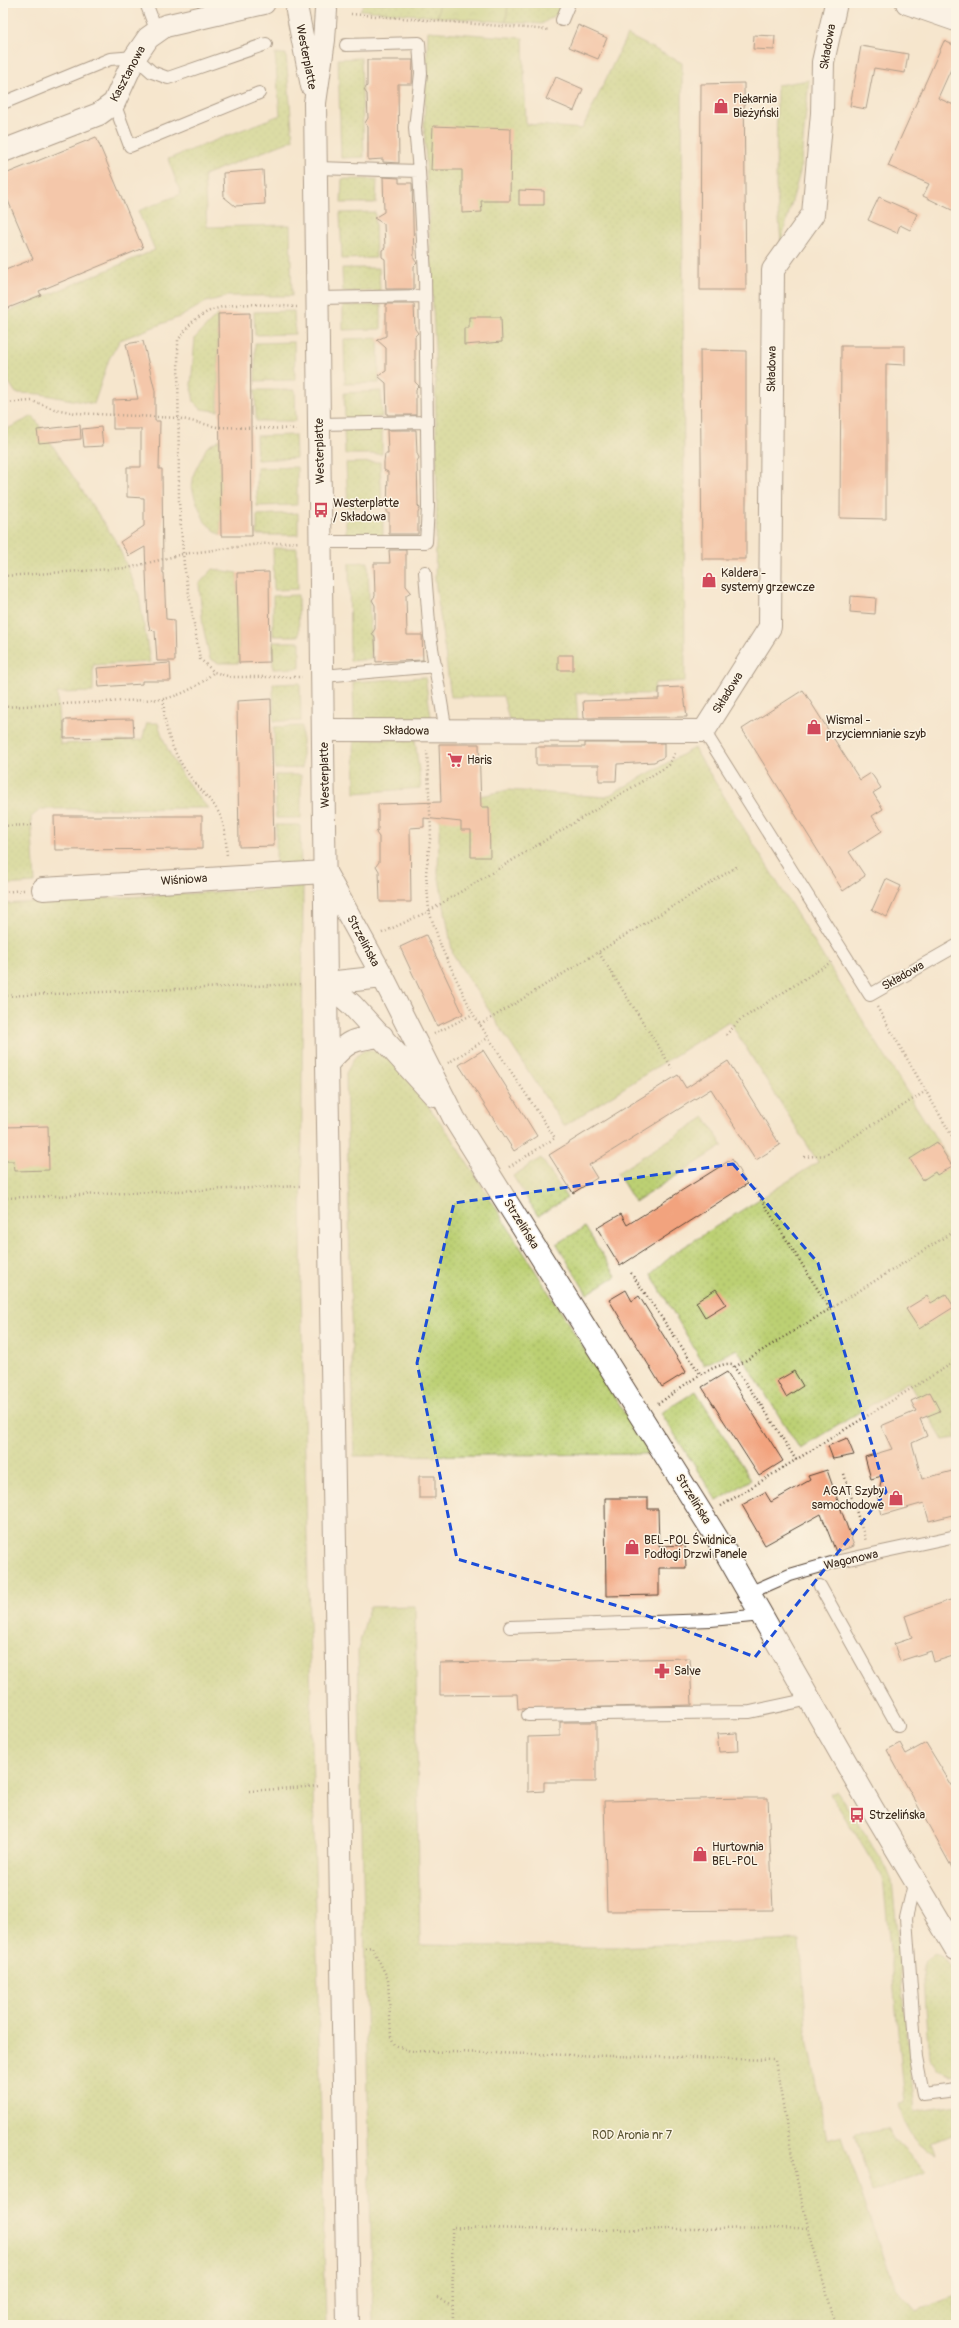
<svg xmlns="http://www.w3.org/2000/svg" width="959" height="2328" font-family="Pangolin,sans-serif">
	<defs>
		<pattern id="grass-dots" width="8" height="8" patternUnits="userSpaceOnUse"><rect width="8" height="8" fill="#bcd073"/><path d="M2 2h.1M6 6h.1" fill="none" stroke="#a2b363" stroke-width="1.8" stroke-linecap="round"/></pattern>
		<pattern id="park-crowns" width="20" height="18" patternUnits="userSpaceOnUse"><rect width="20" height="18" fill="#bcd073"/><path d="M2 6a3 3 0 1 1 6 0M12 15a3 3 0 1 1 6 0" fill="none" stroke="#a2b363"/></pattern>
	</defs>
	<rect width="100%" height="100%" fill="#fcf5e5"/>
	<filter id="ink" filterUnits="userSpaceOnUse"><feTurbulence type="fractalNoise" baseFrequency=".025" numOctaves="2"/><feDisplacementMap in="SourceGraphic" scale="8" xChannelSelector="R" yChannelSelector="G"/><feConvolveMatrix kernelMatrix="1 2 1 2 8 2 1 2 1" color-interpolation-filters="sRGB"/></filter>
	<filter id="wash" filterUnits="userSpaceOnUse"><feTurbulence type="fractalNoise" baseFrequency=".012" numOctaves="4" result="noise"/><feDisplacementMap in="SourceGraphic" scale="16" xChannelSelector="R" yChannelSelector="G"/><feGaussianBlur stdDeviation="0.9" result="paint"/><feColorMatrix in="noise" values="0 0 0 0 0 0 0 0 0 0 0 0 0 0 0 0 0 1.4 0 .05"/><feComposite in="paint" operator="in"/></filter>
	<g filter="url(#wash)">
		<rect width="100%" height="100%" fill="#f6e6cd"/>
		<path fill="url(#grass-dots)" stroke="#7c7d48" d="M 364,3 L 439,3 L 438,17 L 360,10 Z
			M 508,3 L 561,3 L 561,11 L 542,24 L 506,22 Z
			M 428,31 L 523,38 L 526,124 L 582,129 L 627,35 L 682,63 L 685,681 L 655,683 L 653,694 L 576,693 L 578,723 L 510,724 L 503,696 L 451,697 L 435,579 L 437,498 L 435,348 L 424,125 Z
			M 275,54 L 286,54 L 293,140 L 204,175 L 207,227 L 290,225 L 292,296 L 228,296 L 206,302 L 182,316 L 120,340 L 109,359 L 94,404 L 40,394 L 16,393 L 8,381 L 7,356 L 3,348 L 3,314 L 155,250 L 138,211 L 181,194 L 168,159 L 280,115 Z
			M 361,58 L 364,157 L 341,158 L 338,59 Z
			M 809,80 L 800,172 L 781,242 L 776,186 L 777,85 Z
			M 342,179 L 377,179 L 376,203 L 341,203 Z
			M 375,212 L 376,258 L 342,259 L 340,213 Z
			M 342,268 L 379,268 L 380,291 L 343,292 Z
			M 381,305 L 381,329 L 343,330 L 343,306 Z
			M 294,311 L 295,334 L 255,335 L 254,312 Z
			M 218,314 L 218,411 L 201,409 L 194,402 L 191,385 L 195,338 Z
			M 378,338 L 379,383 L 345,384 L 344,339 Z
			M 294,342 L 295,380 L 255,381 L 255,343 Z
			M 255,390 L 295,390 L 296,421 L 256,421 Z
			M 381,391 L 382,417 L 345,419 L 344,393 Z
			M 33,416 L 117,543 L 139,595 L 150,662 L 93,665 L 93,692 L 57,693 L 60,744 L 142,740 L 147,723 L 158,723 C 167,755 186,784 208,808 L 41,809 L 31,817 L 35,883 L 3,885 L 3,431 Z
			M 344,429 L 382,429 L 382,454 L 345,454 Z
			M 295,435 L 296,458 L 257,460 L 256,436 Z
			M 220,439 L 221,536 L 205,522 L 195,498 L 192,487 L 194,473 L 207,447 Z
			M 380,462 L 382,506 L 348,507 L 346,463 Z
			M 297,467 L 297,505 L 257,506 L 257,468 Z
			M 298,513 L 298,535 L 257,535 L 257,515 Z
			M 383,515 L 383,536 L 346,537 L 346,516 Z
			M 273,548 L 297,548 L 298,589 L 274,590 Z
			M 368,562 L 371,659 L 350,661 L 349,563 Z
			M 213,569 L 237,573 L 239,663 L 219,663 L 210,659 L 203,626 L 199,584 Z
			M 298,595 L 299,636 L 273,636 L 273,596 Z
			M 273,642 L 300,642 L 300,668 L 273,669 Z
			M 425,677 L 432,723 L 354,722 L 353,682 Z
			M 300,683 L 301,721 L 274,721 L 273,684 Z
			M 302,726 L 302,768 L 275,769 L 274,727 Z
			M 354,739 L 415,739 L 421,788 L 355,793 Z
			M 694,748 L 956,1171 L 956,1438 L 943,1440 L 908,1382 L 800,1449 L 737,1349 L 704,1365 L 651,1274 L 676,1252 L 818,1162 L 729,1021 L 564,1126 L 453,955 L 438,873 L 440,805 L 508,790 L 606,797 Z
			M 275,775 L 301,775 L 301,818 L 276,818 Z
			M 276,825 L 300,825 L 301,869 L 276,871 Z
			M 303,887 L 301,1289 L 326,2325 L 3,2325 L 3,904 Z
			M 365,1050 C 368,1050 374,1050 377,1051 C 394,1057 439,1121 452,1138 L 650,1454 L 354,1456 L 346,1073 L 356,1056 Z
			M 705,1117 L 723,1146 L 635,1202 L 617,1173 Z
			M 541,1158 L 567,1198 L 538,1216 L 513,1176 Z
			M 585,1227 L 616,1276 L 587,1294 L 557,1244 Z
			M 696,1391 L 751,1480 L 717,1501 L 661,1413 Z
			M 415,1606 L 420,1945 L 612,1947 L 800,1940 L 808,2044 L 827,2140 L 842,2136 L 886,2266 L 897,2289 L 916,2311 L 956,2296 L 956,2325 L 373,2325 L 358,1650 L 369,1607 Z
			M 837,1791 L 887,1869 L 892,1881 L 915,2112 L 956,2105 L 956,2133 L 931,2143 L 935,2154 C 913,2144 905,2127 899,2104 L 905,2103 L 883,1877 L 830,1794 Z
			M 934,1954 L 943,1957 L 950,1966 L 956,1982 L 956,2075 L 951,2076 L 938,2071 L 929,2058 L 922,1970 L 925,1960 Z
			M 888,2128 L 895,2140 L 926,2172 L 872,2192 L 855,2134 Z"/>
		<path fill="url(#park-crowns)" stroke="#7c7d48" d="M 439,3 L 508,3 L 506,22 L 438,17 Z"/>
		<g id="blocks">
			<path fill="#f2a37e" d="M 578,25 L 607,38 L 598,59 L 569,47 Z
				M 754,35 L 775,36 L 774,50 L 753,49 Z
				M 944,41 L 956,46 L 956,58 L 938,98 L 956,106 L 956,212 L 923,196 L 929,184 L 888,166 Z
				M 861,46 L 908,54 L 905,73 L 874,68 L 866,109 L 850,106 Z
				M 367,60 L 413,60 L 412,84 L 398,84 L 399,163 L 383,162 L 383,159 L 368,160 L 368,127 L 365,123 L 368,118 L 367,94 L 364,90 L 367,86 Z
				M 556,77 L 583,89 L 574,111 L 546,99 Z
				M 744,83 L 746,290 L 700,290 L 701,84 Z
				M 433,126 L 511,129 L 510,201 L 481,201 L 482,212 L 462,213 L 462,170 L 431,170 Z
				M 96,137 L 143,248 L 39,291 L 41,295 L 3,310 L 3,271 L 33,259 L 3,189 L 3,175 Z
				M 263,170 L 265,204 L 235,206 L 224,197 L 223,173 Z
				M 383,177 L 399,178 L 399,183 L 412,183 L 414,259 L 417,263 L 414,266 L 414,289 L 386,289 L 385,259 L 382,257 L 382,250 L 385,248 L 384,224 L 374,218 L 384,212 Z
				M 519,190 L 544,191 L 544,205 L 519,205 Z
				M 879,197 L 917,214 L 910,230 L 900,225 L 897,233 L 868,220 Z
				M 386,304 L 414,304 L 415,329 L 418,333 L 415,336 L 415,382 L 419,386 L 416,389 L 416,415 L 387,415 L 386,383 L 378,376 L 386,371 L 386,348 L 377,340 L 386,336 Z
				M 250,313 L 252,536 L 221,536 L 218,314 Z
				M 469,317 L 501,317 L 502,342 L 464,345 L 464,328 L 469,328 Z
				M 143,341 L 155,391 L 155,421 L 160,421 L 159,469 L 162,469 L 163,573 L 164,573 L 166,619 L 174,620 L 175,661 L 157,661 L 155,631 L 150,630 L 148,621 L 145,547 L 129,556 L 120,542 L 144,526 L 144,498 L 127,497 L 127,467 L 141,467 L 141,429 L 113,429 L 113,400 L 138,399 L 126,344 Z
				M 841,346 L 905,346 L 905,365 L 886,364 L 886,519 L 840,518 Z
				M 700,350 L 746,351 L 746,559 L 702,559 Z
				M 80,425 L 81,439 L 39,443 L 37,430 Z
				M 101,427 L 103,446 L 84,447 L 82,429 Z
				M 387,430 L 416,430 L 417,453 L 419,458 L 417,461 L 418,506 L 420,508 L 418,513 L 418,534 L 389,534 L 389,513 L 387,513 L 388,472 L 384,470 L 384,462 L 385,454 L 388,454 Z
				M 389,550 L 406,550 L 406,586 L 411,592 L 406,595 L 407,635 L 422,635 L 423,660 L 376,662 L 375,638 L 372,633 L 375,629 L 375,605 L 372,600 L 375,596 L 374,563 L 390,563 Z
				M 269,572 L 270,662 L 239,663 L 237,573 Z
				M 851,596 L 876,598 L 875,614 L 850,612 Z
				M 558,655 L 573,655 L 573,670 L 558,670 Z
				M 170,663 L 171,681 L 142,681 L 142,684 L 99,687 L 97,668 Z
				M 683,687 L 687,717 L 584,718 L 583,701 L 659,699 L 659,688 Z
				M 803,690 L 860,780 L 871,773 L 881,788 L 873,793 L 883,809 L 872,816 L 882,831 L 849,852 L 865,876 L 843,891 L 742,729 Z
				M 271,699 L 274,846 L 239,847 L 237,701 Z
				M 133,719 L 134,737 L 64,738 L 64,720 Z
				M 585,743 L 664,743 L 664,757 L 654,762 L 617,764 L 616,781 L 599,781 L 599,765 L 536,765 L 536,747 L 585,747 Z
				M 439,744 L 479,744 L 481,807 L 489,807 L 490,857 L 471,857 L 471,830 L 461,830 L 461,822 L 424,818 L 424,827 L 410,828 L 411,902 L 380,902 L 379,871 L 376,866 L 379,862 L 379,837 L 376,833 L 378,829 L 378,804 L 441,802 Z
				M 54,816 L 202,816 L 202,849 L 55,850 Z
				M 886,879 L 901,886 L 887,917 L 872,910 Z
				M 426,935 L 463,1014 L 437,1026 L 400,947 Z
				M 483,1050 L 537,1136 L 514,1151 L 459,1065 Z
				M 728,1061 L 780,1145 L 756,1160 L 711,1089 L 589,1165 L 597,1178 L 573,1193 L 549,1155 L 678,1075 L 686,1088 Z
				M 48,1126 L 49,1170 L 15,1171 L 14,1161 L 3,1161 L 3,1127 Z
				M 937,1142 L 952,1166 L 937,1175 L 935,1172 L 923,1180 L 910,1159 Z
				M 732,1159 L 747,1184 L 620,1266 L 597,1228 L 621,1214 L 627,1225 Z
				M 716,1289 L 726,1304 L 705,1317 L 696,1302 Z
				M 626,1290 L 632,1301 L 639,1296 L 686,1372 L 662,1387 L 609,1300 Z
				M 946,1294 L 954,1307 L 919,1329 L 906,1309 L 927,1296 L 931,1303 Z
				M 794,1371 L 803,1386 L 786,1397 L 777,1381 Z
				M 727,1372 L 783,1461 L 759,1476 L 702,1387 Z
				M 930,1392 L 940,1411 L 920,1419 L 927,1436 L 912,1443 L 922,1479 L 956,1470 L 956,1514 L 929,1521 L 924,1503 L 882,1515 L 878,1498 L 882,1476 L 871,1479 L 865,1457 L 892,1449 L 881,1426 L 916,1411 L 911,1401 Z
				M 847,1438 L 854,1455 L 833,1459 L 828,1446 Z
				M 827,1470 L 854,1546 L 836,1552 L 821,1514 L 765,1545 L 742,1505 L 765,1492 L 771,1502 L 810,1480 L 808,1476 Z
				M 419,1476 L 435,1476 L 435,1498 L 419,1498 Z
				M 605,1498 L 648,1498 L 648,1509 L 658,1509 L 659,1546 L 685,1545 L 686,1568 L 659,1568 L 659,1595 L 606,1596 Z
				M 956,1598 L 956,1655 L 934,1662 L 931,1651 L 900,1661 L 894,1644 L 912,1638 L 905,1616 Z
				M 690,1658 L 692,1705 L 518,1709 L 517,1694 L 440,1695 L 440,1663 Z
				M 560,1722 L 596,1722 L 596,1782 L 544,1782 L 544,1791 L 528,1792 L 528,1737 L 560,1736 Z
				M 737,1733 L 738,1751 L 719,1752 L 717,1734 Z
				M 900,1743 L 906,1754 L 926,1743 L 956,1792 L 956,1875 L 887,1750 Z
				M 748,1798 L 768,1798 L 773,1910 L 607,1911 L 604,1801 Z"/>
		</g>
	</g>
	<g filter="url(#ink)">
		<use href="#blocks" fill-opacity="0" stroke="#574638" stroke-width="1"/>
		<g fill="none" stroke-linecap="round" stroke-linejoin="round">
			<g stroke="#574638" stroke-width="14">
				<path id="service" d="M 146,3 L 157,32
					M 562,20 L 569,3
					M 3,103 L 110,59 L 135,57 L 152,72 L 168,78 L 266,44
					M 114,103 L 130,146 L 259,93
					M 316,168 L 419,171 L 415,128 L 421,73 L 419,43 L 346,45
					M 318,298 L 425,296
					M 320,424 L 427,422
					M 322,542 L 426,542 L 428,507 L 425,275 L 419,171
					M 425,572 L 430,636 L 446,732
					M 323,676 L 436,666
					M 704,731 L 870,995 L 956,946
					M 820,1586 L 898,1726
					M 749,1593 L 790,1575 L 835,1562 L 956,1536
					M 510,1627 L 711,1620 L 762,1615
					M 528,1715 L 750,1712 L 810,1699
					M 915,1880 L 906,1918 L 916,2058 L 923,2094 L 956,2090"/>
			</g>
			<g stroke="#574638" stroke-width="24">
				<path id="minor" d="M 907,3 L 956,20
					M 3,151 L 99,114 L 114,103 L 135,57 L 148,38 L 165,26 L 264,3
					M 324,730 L 704,731 L 770,627 L 773,270 L 813,214 L 822,113 L 823,62 L 836,3
					M 43,889 L 325,872 L 383,977 L 454,1118 L 722,1546 L 872,1808 L 956,1949
					M 327,983 L 352,1005 L 434,1095
					M 327,983 L 383,977
					M 327,1064 C 347,1041 352,1039 382,1036"/>
			</g>
			<g stroke="#574638" stroke-width="24">
				<path id="secondary" d="M 326,10 L 324,40 L 315,103 L 327,1064 L 348,2325
					M 297,11 L 312,86"/>
			</g>
			<path stroke="#574638" stroke-width="2.5" stroke-dasharray="1 3" stroke-linecap="butt" d="M 351,14 L 550,30
				M 297,307 C 265,305 223,298 196,319 C 189,324 184,333 178,340 L 179,502 L 184,565 L 200,659 L 214,672 L 231,677 L 302,677
				M 3,403 L 32,401 L 54,409 L 76,413 L 178,418 L 217,427 L 299,429
				M 3,576 L 128,568 L 183,554 L 260,544 L 300,542
				M 164,699 C 162,730 176,760 195,783 C 204,794 214,803 220,815 C 226,828 226,843 227,857
				M 3,707 L 164,699 C 184,694 198,687 214,672
				M 3,826 L 32,825
				M 3,892 L 24,890
				M 382,933 L 429,911 L 426,873 L 431,832 L 427,751
				M 599,953 L 672,1068
				M 3,996 L 302,984
				M 877,1007 L 956,1143
				M 480,1025 L 738,866
				M 434,1034 L 473,1014
				M 726,1035 L 740,1020 L 831,962
				M 448,1063 L 488,1038
				M 804,1157 L 825,1155 L 926,1091
				M 509,1167 L 555,1138 L 473,1014 L 442,949 L 429,911 L 669,765 L 676,751
				M 3,1198 L 301,1186
				M 631,1273 L 701,1375
				M 830,1309 L 956,1230
				M 735,1367 L 830,1309 L 754,1188
				M 658,1404 C 674,1393 713,1361 732,1364 L 768,1415 L 796,1460
				M 844,1474 L 866,1541
				M 721,1506 L 956,1361
				M 249,1791 L 320,1786
				M 365,1948 L 372,1947 L 388,1979 L 391,2037 L 395,2045 L 410,2051 L 775,2060 L 794,2167 L 810,2235 L 836,2325
				M 437,2298 L 452,2305
				M 453,2325 L 452,2227 L 562,2230 L 808,2228"/>
			<use href="#service" stroke="#fff" stroke-width="12"/>
			<use href="#minor" stroke="#fff" stroke-width="22"/>
			<use href="#secondary" stroke="#fff" stroke-width="22"/>
		</g>
	</g>
	<path d="M0 0H959V2328H0ZM 733,1164 L 818,1263 L 886,1492 L 755,1657 L 632,1610 L 457,1559 L 417,1363 L 454,1203 Z" fill="#f6e6cd" fill-opacity=".55" fill-rule="evenodd"/>
	<path fill="none" stroke="#1d4ed8" stroke-width="3" stroke-dasharray="8 5" stroke-linejoin="round" d="M 733,1164 L 818,1263 L 886,1492 L 755,1657 L 632,1610 L 457,1559 L 417,1363 L 454,1203 Z"/>
	<defs>
		<g id="shop-bare" transform="scale(1.2)"><path d="M-5-2.5h2.3a2.7 3.5 0 0 1 5.4 0H5L5.5 6h-11ZM-1.5-2.5h3a1.5 2.3 0 0 0-3 0Z" fill="#d1495b" stroke="#fcf5e5" stroke-width="2.5" paint-order="stroke"/></g>
		<g id="bus-bare" transform="scale(1.2)"><path d="M-5-6H5V4H4V6H2V4H-2V6H-4V4H-5ZM-3.5-4V0h7V-4ZM-3.5 1.2v1.5H-2V1.2ZM2 1.2v1.5H3.5V1.2Z" fill="#d1495b" stroke="#fcf5e5" stroke-width="2.5" paint-order="stroke"/></g>
		<g id="supermarket-bare" transform="scale(1.2)"><path d="M-6-5.5h2.5l.6 2H6L4.5 2H-2.5L-4.4-4H-6ZM-1.5 3.2a1.3 1.3 0 1 0 .1 0ZM3 3.2a1.3 1.3 0 1 0 .1 0Z" fill="#d1495b" stroke="#fcf5e5" stroke-width="2.5" paint-order="stroke"/></g>
		<g id="pharmacy-bare" transform="scale(1.2)"><path d="M-2-6h4v4h4v4h-4v4h-4v-4h-4v-4h4Z" fill="#d1495b" stroke="#fcf5e5" stroke-width="2.5" paint-order="stroke"/></g>
	</defs>
	<g fill-rule="evenodd">
		<use href="#shop-bare" x="721" y="106"/>
		<use href="#bus-bare" x="321" y="510"/>
		<use href="#shop-bare" x="709" y="580"/>
		<use href="#shop-bare" x="814" y="727"/>
		<use href="#supermarket-bare" x="455" y="760"/>
		<use href="#shop-bare" x="896" y="1498"/>
		<use href="#shop-bare" x="632" y="1547"/>
		<use href="#pharmacy-bare" x="662" y="1671"/>
		<use href="#bus-bare" x="857" y="1815"/>
		<use href="#shop-bare" x="700" y="1854"/>
	</g>
	<g text-anchor="middle" dominant-baseline="central" stroke-width="3" stroke-linejoin="round" paint-order="stroke">
		<g font-size="12" fill="#3b2a1e" stroke="#fcf5e5">
			<text transform="translate(828 47) rotate(-80)">Składowa</text>
			<text transform="translate(306 57) rotate(79)">Westerplatte</text>
			<text transform="translate(128 74) rotate(-62)">Kasztanowa</text>
			<text transform="translate(772 369) rotate(-89)">Składowa</text>
			<text transform="translate(320 451) rotate(-91)">Westerplatte</text>
			<text transform="translate(728 693) rotate(-58)">Składowa</text>
			<text transform="translate(406 731) rotate(1)">Składowa</text>
			<text transform="translate(325 775) rotate(-91)">Westerplatte</text>
			<text transform="translate(184 880) rotate(-4)">Wiśniowa</text>
			<text transform="translate(363 941) rotate(62)">Strzelińska</text>
			<text transform="translate(903 976) rotate(-30)">Składowa</text>
			<text transform="translate(521 1224) rotate(58)">Strzelińska</text>
			<text transform="translate(693 1499) rotate(58)">Strzelińska</text>
			<text transform="translate(851 1560) rotate(-13)">Wagonowa</text>
		</g>
		<g font-size="12" fill="#3b2a1e" stroke="#fcf5e5" text-anchor="start">
			<text x="733" y="99">Piekarnia<tspan x="733" dy="14">Bieżyński</tspan></text>
			<text x="333" y="503">Westerplatte<tspan x="333" dy="14">/ Składowa</tspan></text>
			<text x="721" y="573">Kaldera -<tspan x="721" dy="14">systemy grzewcze</tspan></text>
			<text x="826" y="720">Wismal -<tspan x="826" dy="14">przyciemnianie szyb</tspan></text>
			<text x="467" y="760">Haris</text>
			<text x="884" y="1491" text-anchor="end">AGAT Szyby<tspan x="884" dy="14">samochodowe</tspan></text>
			<text x="644" y="1540">BEL-POL Świdnica<tspan x="644" dy="14">Podłogi Drzwi Panele</tspan></text>
			<text x="674" y="1671">Salve</text>
			<text x="869" y="1815">Strzelińska</text>
			<text x="712" y="1847">Hurtownia<tspan x="712" dy="14">BEL-POL</tspan></text>
		</g>
		<g font-size="12" fill="#5b5433" stroke="#fcf5e5">
			<text x="632" y="2135">ROD Aronia nr 7</text>
		</g>
	</g>
	<rect width="959" height="2328" fill="none" stroke="#fcf5e5" stroke-width="16"/>
</svg>
